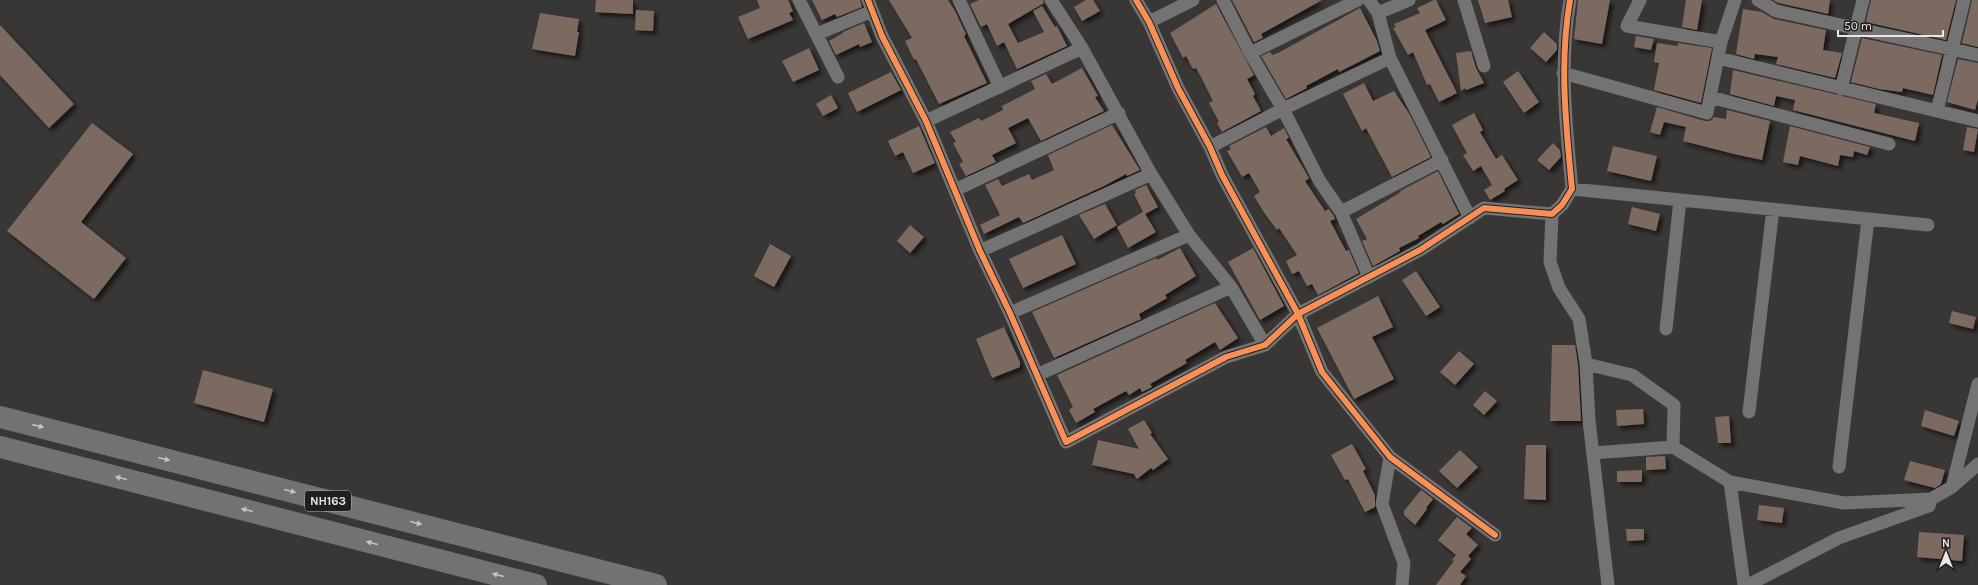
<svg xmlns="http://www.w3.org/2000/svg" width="1978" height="585" font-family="Karla,sans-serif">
	<defs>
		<filter id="shadow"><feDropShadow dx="3.5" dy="3.5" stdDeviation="2" flood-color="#0009"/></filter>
	</defs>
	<rect width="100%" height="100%" fill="#393736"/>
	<path fill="#7b6a60" filter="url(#shadow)" d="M 596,0 L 633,0 L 633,14 L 595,12 Z
		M 757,0 L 788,0 L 793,11 L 789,13 L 793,20 L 748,39 L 738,17 L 760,8 Z
		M 812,0 L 860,0 L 862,7 L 837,17 L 835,14 L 822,20 Z
		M 889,0 L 948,0 L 955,11 L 966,34 L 964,36 L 987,83 L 939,104 L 916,59 L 914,60 L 905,41 L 912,38 Z
		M 979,0 L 1043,0 L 1044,3 L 1008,24 L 1018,43 L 1044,32 L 1033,11 L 1042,6 L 1055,27 L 1057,26 L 1067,46 L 1017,69 L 1004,42 L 997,46 L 987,24 L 981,27 L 970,4 Z
		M 1086,0 L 1093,0 L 1100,11 L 1082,21 L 1074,7 Z
		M 1232,0 L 1322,0 L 1261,34 L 1263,38 L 1254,42 Z
		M 1434,0 L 1436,0 L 1446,20 L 1425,30 L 1457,93 L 1439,102 L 1430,84 L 1427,85 L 1413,52 L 1408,55 L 1393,28 L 1396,27 L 1394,24 L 1420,13 L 1417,8 Z
		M 1478,0 L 1508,0 L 1512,17 L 1485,23 Z
		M 1578,0 L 1610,0 L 1602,44 L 1574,39 Z
		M 1686,0 L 1702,0 L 1697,30 L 1682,27 Z
		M 1773,0 L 1830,0 L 1828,14 L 1779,3 Z
		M 1871,0 L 1956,0 L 1946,40 L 1866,22 Z
		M 1972,0 L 1978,0 L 1978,47 L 1962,43 Z
		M 1216,4 L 1254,75 L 1247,79 L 1255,94 L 1253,96 L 1261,111 L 1222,132 L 1217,123 L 1219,122 L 1209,103 L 1213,101 L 1201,77 L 1196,68 L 1193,69 L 1186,56 L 1183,58 L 1170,33 Z
		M 1360,8 L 1377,41 L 1380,51 L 1339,72 L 1338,69 L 1306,86 L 1307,88 L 1286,99 L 1261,56 L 1270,52 L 1272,55 L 1278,53 Z
		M 1743,9 L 1762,12 L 1774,19 L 1826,30 L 1823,50 L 1842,53 L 1835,78 L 1776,64 L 1778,57 L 1755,54 L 1754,59 L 1736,54 Z
		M 636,10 L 654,11 L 653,31 L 635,30 Z
		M 540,13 L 579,19 L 577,32 L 579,32 L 575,56 L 532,49 Z
		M 864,23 L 872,42 L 860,47 L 859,44 L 836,55 L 829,41 L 843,33 L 843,32 Z
		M 0,25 L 74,104 L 49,128 L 0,75 Z
		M 1544,32 L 1557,44 L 1557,50 L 1546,62 L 1530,48 Z
		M 1636,36 L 1654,39 L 1651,50 L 1634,47 Z
		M 1862,38 L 1942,55 L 1933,95 L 1903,88 L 1902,92 L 1879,89 L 1851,82 Z
		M 1657,43 L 1678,46 L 1678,43 L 1712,48 L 1701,103 L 1654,90 L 1659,63 L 1654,62 Z
		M 809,48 L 819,70 L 793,82 L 782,61 Z
		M 1471,51 L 1476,68 L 1484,83 L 1466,90 L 1465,88 L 1461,91 L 1456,53 Z
		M 1958,59 L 1978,63 L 1978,99 L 1975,110 L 1947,102 Z
		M 1082,68 L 1098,96 L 1095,97 L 1104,111 L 1041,141 L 1028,118 L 1008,128 L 1016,143 L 992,155 L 996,162 L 966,176 L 959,164 L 963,162 L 953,143 L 956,142 L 950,132 L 979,118 L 981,121 L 1003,110 L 1002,106 L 1035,89 L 1031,81 L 1046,74 L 1052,84 Z
		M 1733,70 L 1876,104 L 1874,113 L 1919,123 L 1915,141 L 1793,110 L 1795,100 L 1776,96 L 1774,106 L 1730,94 Z
		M 1518,71 L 1539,102 L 1524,113 L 1503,82 Z
		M 891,72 L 901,90 L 857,112 L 848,93 Z
		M 1364,83 L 1373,101 L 1394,91 L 1410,115 L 1431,157 L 1392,177 L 1366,128 L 1362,131 L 1343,94 Z
		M 831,95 L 838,108 L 823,116 L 816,104 Z
		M 1657,107 L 1705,121 L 1710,121 L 1714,117 L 1726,119 L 1727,110 L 1770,121 L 1762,160 L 1734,154 L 1683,141 L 1686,127 L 1664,122 L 1660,135 L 1650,132 Z
		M 1474,113 L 1483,130 L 1480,132 L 1496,159 L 1502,155 L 1518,180 L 1504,189 L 1505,191 L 1490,200 L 1484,190 L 1492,185 L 1481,166 L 1473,171 L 1463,155 L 1467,153 L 1452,125 Z
		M 92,123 L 133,154 L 81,222 L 126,258 L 94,299 L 7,231 Z
		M 1112,125 L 1140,170 L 1127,176 L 1126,174 L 1104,186 L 1023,223 L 1019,217 L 984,234 L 980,225 L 1000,215 L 985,185 L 998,179 L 1002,186 L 1029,174 L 1032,180 L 1054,170 L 1048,155 Z
		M 919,126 L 935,163 L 913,173 L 903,152 L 895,156 L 888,141 Z
		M 1790,126 L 1870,147 L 1867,155 L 1854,151 L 1853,157 L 1840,155 L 1838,166 L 1800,156 L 1798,165 L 1783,162 Z
		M 1266,127 L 1271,136 L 1284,128 L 1289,138 L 1286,139 L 1309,178 L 1305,181 L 1325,211 L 1329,209 L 1334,216 L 1335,219 L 1330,221 L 1346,251 L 1349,250 L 1359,273 L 1318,295 L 1312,284 L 1307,286 L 1299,271 L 1292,274 L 1286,261 L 1297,255 L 1279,228 L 1277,230 L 1263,211 L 1254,196 L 1260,192 L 1249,173 L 1242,177 L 1227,151 L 1231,149 L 1229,146 Z
		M 1967,127 L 1978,129 L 1974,152 L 1963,150 Z
		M 1553,143 L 1560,150 L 1561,157 L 1549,170 L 1537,160 Z
		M 1613,146 L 1657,156 L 1651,181 L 1607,171 Z
		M 1438,171 L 1459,214 L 1443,224 L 1441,222 L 1418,236 L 1419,238 L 1399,248 L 1400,251 L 1373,266 L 1362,241 L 1367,239 L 1356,219 L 1401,192 L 1400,191 Z
		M 1146,185 L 1158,207 L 1145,214 L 1156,232 L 1128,248 L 1117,227 L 1143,212 L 1134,194 L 1136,193 L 1135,190 Z
		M 1105,204 L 1117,225 L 1094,239 L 1079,215 Z
		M 1632,207 L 1660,214 L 1656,231 L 1628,224 Z
		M 910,225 L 924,237 L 910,253 L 897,241 Z
		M 1062,235 L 1076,264 L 1023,288 L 1009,259 Z
		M 770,244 L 791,256 L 774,287 L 754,276 Z
		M 1180,248 L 1196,276 L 1165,295 L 1167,298 L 1139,314 L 1141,319 L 1054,358 L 1032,312 L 1156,258 L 1157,260 Z
		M 1253,248 L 1284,306 L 1260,320 L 1228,262 Z
		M 1416,271 L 1440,307 L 1426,316 L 1402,280 Z
		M 1378,296 L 1393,327 L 1372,337 L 1394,379 L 1354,399 L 1317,328 Z
		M 1215,303 L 1238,338 L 1220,350 L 1215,342 L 1185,360 L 1187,363 L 1150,384 L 1152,387 L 1142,392 L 1140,388 L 1129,395 L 1126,391 L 1093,409 L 1095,412 L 1076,423 L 1069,410 L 1073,407 L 1057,375 Z
		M 1952,311 L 1976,317 L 1973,329 L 1949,323 Z
		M 1004,327 L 1020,362 L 1020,367 L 992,378 L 976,339 Z
		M 1552,345 L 1575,345 L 1578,365 L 1581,421 L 1550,421 Z
		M 1459,351 L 1474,364 L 1455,385 L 1440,372 Z
		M 203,370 L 273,389 L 264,422 L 194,403 Z
		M 1485,391 L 1497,401 L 1484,415 L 1473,405 Z
		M 1643,409 L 1644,424 L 1617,426 L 1616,410 Z
		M 1925,410 L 1959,421 L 1954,436 L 1921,426 Z
		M 1729,416 L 1731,443 L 1718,443 L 1715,417 Z
		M 1144,420 L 1152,433 L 1150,434 L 1168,459 L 1153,470 L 1151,468 L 1137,479 L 1134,474 L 1092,465 L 1098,440 L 1139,449 L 1128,429 Z
		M 1352,444 L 1366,469 L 1363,471 L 1375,495 L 1375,507 L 1365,512 L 1348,479 L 1345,480 L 1331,455 Z
		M 1526,445 L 1546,445 L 1546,500 L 1524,499 Z
		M 1460,450 L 1478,467 L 1457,488 L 1439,471 Z
		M 1665,456 L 1666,469 L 1646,470 L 1646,457 Z
		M 1910,461 L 1945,470 L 1941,484 L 1935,488 L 1904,480 Z
		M 1642,470 L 1642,482 L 1617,482 L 1617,471 Z
		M 1421,490 L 1433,499 L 1426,508 L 1427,509 L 1415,525 L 1404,515 L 1404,511 Z
		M 1759,505 L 1784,508 L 1782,523 L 1757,520 Z
		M 1457,517 L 1472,528 L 1466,534 L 1478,545 L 1468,556 L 1471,559 L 1460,572 L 1466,576 L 1460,585 L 1436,585 L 1454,561 L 1452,560 L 1456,555 L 1438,540 Z
		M 1626,529 L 1644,529 L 1644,540 L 1627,541 Z
		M 1919,532 L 1964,535 L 1962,561 L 1917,557 Z"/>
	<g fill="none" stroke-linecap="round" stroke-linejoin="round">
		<path stroke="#737373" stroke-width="13" d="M 799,0 L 838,77
			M 868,0 L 882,36 L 926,121 L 980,251 L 1010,313 L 1066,442 L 1226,357 L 1265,345 L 1298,314 L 1420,250 L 1484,208 L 1552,214 L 1562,205 L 1572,189 C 1566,126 1559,63 1570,0
			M 959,0 L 1000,87
			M 1051,0 L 1082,48 L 1151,174 L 1189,235 L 1231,287 L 1265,345
			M 1136,0 L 1149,22 L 1178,88 L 1210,147 L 1222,175 L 1298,314 L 1322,372 L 1390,457 L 1495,535
			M 1223,0 L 1250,53 L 1358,0
			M 1369,0 L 1378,13 L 1390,58 L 1470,218
			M 1464,0 L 1484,66
			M 1640,0 L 1627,26 L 1721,42
			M 1735,0 L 1721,42 L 1710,97 L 1889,144
			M 1758,0 L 1776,11 L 1978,55
			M 1378,13 L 1409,0
			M 1149,22 L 1193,0
			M 817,34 L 872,11
			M 1250,53 L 1283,109 L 1319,180 L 1341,212 L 1369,277
			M 1718,58 L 1978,121
			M 1563,73 L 1707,113 L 1710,97
			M 1841,89 L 1863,0
			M 1937,111 L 1964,0
			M 926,121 L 1082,48
			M 1210,147 L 1283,109 L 1390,58
			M 1572,189 L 1928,225
			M 955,190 L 1119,113
			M 1341,212 L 1442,160
			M 1552,214 L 1550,262 L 1559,288 L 1579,319 L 1586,364 L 1589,420 L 1608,585
			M 980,251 L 1151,174
			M 1010,313 L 1189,235
			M 1666,329 L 1680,200
			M 1586,364 L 1632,375 L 1674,405 L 1673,447
			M 1037,375 L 1231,287
			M 1749,412 L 1773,209
			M 1593,453 L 1673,447 L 1730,482 L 1844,503 L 1931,499
			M 1390,457 L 1382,504 L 1404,563 L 1402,585
			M 1839,467 L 1868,219
			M 1730,482 L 1744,585
			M 1952,487 L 1978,464
			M 1748,585 L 1839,538 L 1929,506 L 1931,499 L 1952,487 L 1978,384"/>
		<path stroke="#727272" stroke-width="22" d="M 0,417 L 656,585
			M 0,447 L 536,585"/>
		<g stroke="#201f1e" stroke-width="8">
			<path id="cycleway" d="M 868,0 L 882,36 L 926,121 L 980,251 L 1010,313 L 1066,442 L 1226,357 L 1265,345 L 1298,314 L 1420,250 L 1484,208 L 1552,214 L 1562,205 L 1572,189 C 1566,126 1559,63 1570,0
				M 1136,0 L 1149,22 L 1178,88 L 1210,147 L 1222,175 L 1298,314 L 1322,372 L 1390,457 L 1495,535"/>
		</g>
		<use href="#cycleway" stroke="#f78f57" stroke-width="6"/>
	</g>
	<defs><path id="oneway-solid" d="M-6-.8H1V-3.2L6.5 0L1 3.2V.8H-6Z"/></defs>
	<g fill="#c5c3c2">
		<use href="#oneway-solid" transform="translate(38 426) rotate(14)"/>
		<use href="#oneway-solid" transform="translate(164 459) rotate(14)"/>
		<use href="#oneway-solid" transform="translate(121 478) rotate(-166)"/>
		<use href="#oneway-solid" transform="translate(290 491) rotate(14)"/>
		<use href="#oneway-solid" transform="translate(247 510) rotate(-166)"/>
		<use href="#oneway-solid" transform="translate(416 523) rotate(14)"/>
		<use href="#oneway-solid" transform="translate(372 543) rotate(-166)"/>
		<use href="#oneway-solid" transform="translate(498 575) rotate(-166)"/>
	</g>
	<g text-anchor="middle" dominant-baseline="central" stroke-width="4" stroke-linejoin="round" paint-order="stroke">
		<rect fill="#201f1e" stroke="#adaaa9" stroke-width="1" x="305" y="491" width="46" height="20" rx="3"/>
		<g font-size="12" font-weight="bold" fill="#e9e6e5">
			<text x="328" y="501">NH163</text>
		</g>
	</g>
	<g transform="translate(1946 553)" stroke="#201f1e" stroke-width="3" paint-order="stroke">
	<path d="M0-3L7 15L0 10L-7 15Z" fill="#e9e6e5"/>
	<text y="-6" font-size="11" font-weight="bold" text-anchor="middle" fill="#e9e6e5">N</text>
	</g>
	<path d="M1838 30v6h105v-6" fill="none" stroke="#e9e6e5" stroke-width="2"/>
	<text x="1844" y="30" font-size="12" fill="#e9e6e5" stroke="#201f1e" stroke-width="3" paint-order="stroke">50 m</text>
</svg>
